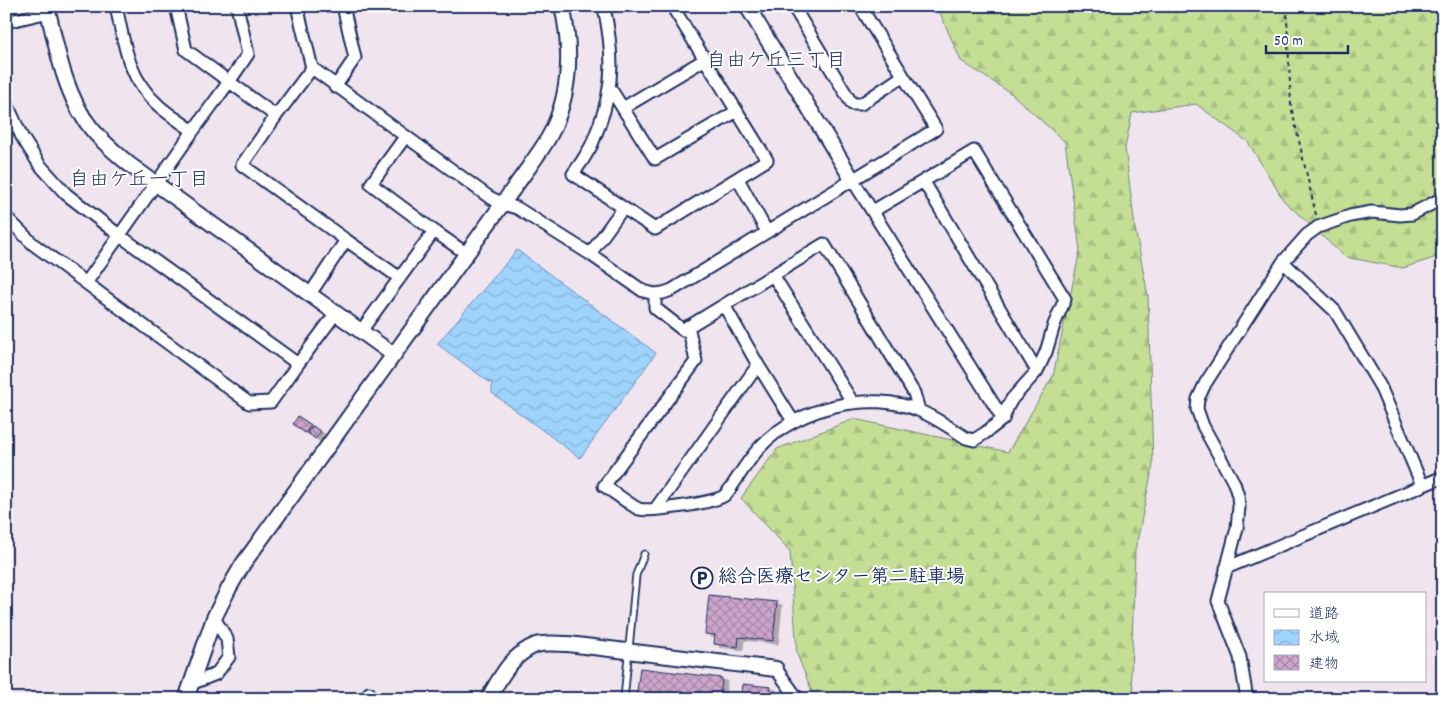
<svg xmlns="http://www.w3.org/2000/svg" width="1449" height="705" font-family="Dekko,'Klee One',sans-serif">
	<defs>
		<pattern id="forest-firs" width="22" height="20" patternUnits="userSpaceOnUse" patternTransform="scale(1.25)"><rect width="22" height="20" fill="#c4de94"/><path d="M5 1l3.5 6h-7zM16 11l3.5 6h-7z" fill="#a8bf82"/></pattern>
		<pattern id="water-waves" width="16" height="10" patternUnits="userSpaceOnUse" patternTransform="scale(1.25)"><rect width="16" height="10" fill="#9ed3fc"/><path d="M0 5q4-4 8 0t8 0" fill="none" stroke="#88b5da"/></pattern>
		<pattern id="building-cross-hatch" width="8" height="8" patternUnits="userSpaceOnUse" patternTransform="scale(1.25)"><rect width="8" height="8" fill="#cda5cb"/><path d="M0 0l8 8M0 8l8-8" fill="none" stroke="#a687a8"/></pattern>
		<filter id="shadow"><feDropShadow dx="5" dy="3" stdDeviation="0" flood-color="#0004"/></filter>
	</defs>
	<rect width="100%" height="100%" fill="#f0e4ef"/>
	<filter id="ink" filterUnits="userSpaceOnUse"><feTurbulence type="fractalNoise" baseFrequency=".02" numOctaves="2"/><feDisplacementMap in="SourceGraphic" scale="10" xChannelSelector="R" yChannelSelector="G"/><feConvolveMatrix kernelMatrix="1 2 1 2 8 2 1 2 1" color-interpolation-filters="sRGB"/></filter>
	<g filter="url(#ink)">
		<path fill="url(#forest-firs)" stroke="#708679" d="M 937,6 L 1443,6 L 1443,255 L 1403,268 L 1345,257 L 1284,201 L 1248,142 L 1196,104 L 1132,113 L 1125,148 L 1135,228 L 1148,296 L 1153,465 L 1135,551 L 1131,675 L 1135,699 L 815,699 L 797,654 L 790,551 L 741,498 L 777,449 L 854,419 L 1008,452 L 1053,376 L 1080,250 L 1065,142 L 1012,94 L 961,61 Z"/>
		<path fill="url(#water-waves)" stroke="#6a91bd" d="M 517,250 L 656,353 L 580,458 L 492,393 L 492,384 L 437,344 Z"/>
		<path fill="url(#building-cross-hatch)" stroke="#1b2f5e" filter="url(#shadow)" d="M 298,416 L 311,425 L 305,433 L 293,424 Z
			M 313,426 L 321,432 L 315,439 L 307,432 Z
			M 709,595 L 777,602 L 773,641 L 739,637 L 738,647 L 714,644 L 715,635 L 705,634 Z
			M 640,668 L 722,678 L 720,699 L 636,699 Z
			M 743,684 L 771,687 L 770,699 L 741,699 Z"/>
		<g fill="none" stroke-linecap="round" stroke-linejoin="round">
			<g stroke="#1b2f5e" stroke-width="9">
				<path id="service" d="M 624,699 L 636,575 L 644,554"/>
			</g>
			<g stroke="#1b2f5e" stroke-width="15">
				<path id="minor" d="M 116,6 C 124,43 128,79 158,105 C 169,115 181,122 193,131
					M 176,6 L 186,50 L 276,116
					M 297,6 L 312,68 L 489,197 L 503,204 L 517,208 L 590,254 L 643,291 L 655,294 L 663,293 L 672,290 L 936,129 L 860,6
					M 608,6 L 604,7 C 613,51 615,83 599,126 C 596,133 594,141 590,148 C 585,157 579,166 573,174 L 655,229 L 767,160 L 672,6
					M 793,6 L 852,104 L 861,104 L 903,76
					M 6,22 L 49,12
					M 335,87 L 355,58 L 343,6
					M 610,88 L 655,159 L 737,111
					M 6,102 L 22,137 L 39,164 L 66,194 L 119,235 L 298,364
					M 623,108 L 704,60
					M 405,137 L 371,184 L 434,231 L 467,254
					M 738,179 L 767,232
					M 852,179 L 1003,419
					M 924,182 L 1037,371
					M 6,217 L 33,244 L 249,403 L 271,402 L 298,364 L 336,313
					M 346,240 L 400,278
					M 590,254 L 623,208
					M 1283,262 L 1335,311 L 1380,386 L 1422,485
					M 773,275 L 853,403
					M 86,283 L 193,131 L 229,82 L 248,54 L 237,6
					M 310,294 L 346,240 L 242,165 L 276,116 L 312,68
					M 655,294 L 655,308 L 683,330 L 824,244 L 914,393 L 919,410
					M 724,305 L 758,365 L 793,421
					M 688,326 L 696,361 L 604,486 C 611,490 633,507 639,509 C 651,512 716,503 725,495 C 730,490 734,483 738,477 C 745,466 753,455 761,446 C 797,408 870,389 920,411 C 936,418 951,428 966,438 L 974,440 L 985,433 L 1003,419 L 1008,406 L 1012,399 L 1037,371 L 1046,352 L 1054,325 L 1065,299 L 974,151 L 873,211
					M 361,331 L 434,231
					M 656,508 L 758,365
					M 1226,568 L 1443,477
					M 776,669 L 798,699
					M 191,684 L 216,674 L 229,657 L 227,639 L 214,618
					M 369,693 L 373,699
					M 1247,699 L 1240,657 L 1218,601 L 1237,528 L 1239,507 L 1238,496 L 1234,483 L 1203,426 L 1197,409 L 1198,399 L 1205,384 L 1283,262 L 1307,235 L 1318,227 L 1350,216 L 1372,212 L 1400,215 L 1412,214 L 1443,198"/>
			</g>
			<g stroke="#1b2f5e" stroke-width="18">
				<path id="tertiary" d="M 47,6 C 56,46 65,96 91,128 C 102,142 116,153 130,165 L 394,355
					M 747,6 L 852,179
					M 186,699 L 214,618 L 229,588 L 243,564 L 529,167 C 537,155 546,144 552,131 C 571,91 572,49 562,6
					M 488,699 C 500,678 512,654 536,645 C 546,642 558,644 568,644 L 776,669"/>
			</g>
			<path stroke="#1b2f5e" stroke-width="2" stroke-dasharray="4 4" stroke-linecap="butt" d="M 1288,6 L 1287,18 L 1291,106 L 1316,215"/>
			<use href="#service" stroke="#fff" stroke-width="5.5"/>
			<use href="#minor" stroke="#fff" stroke-width="11"/>
			<use href="#tertiary" stroke="#fff" stroke-width="14"/>
		</g>
	</g>
	<defs>
		<g id="parking-ring" transform="scale(1.125)"><circle r="9.5" fill="#fff" stroke="#1b2f5e" stroke-width="1.5"/><path d="M-3.5-5.5H1a3.5 3.5 0 0 1 0 7H-1V5.5H-3.5ZM-1-3.4V-.6H.8a1.4 1.4 0 0 0 0-2.8Z" fill="#1b2f5e"/></g>
	</defs>
	<g fill-rule="evenodd">
		<use href="#parking-ring" x="702" y="578"/>
	</g>
	<g text-anchor="middle" dominant-baseline="central" stroke-width="4" stroke-linejoin="round" paint-order="stroke">
		<g font-size="19" font-weight="bold" fill="#1b2f5e" stroke="#fff" text-anchor="start">
			<text x="718" y="578">総合医療センター第二駐車場</text>
		</g>
		<g font-size="20" fill="#1b2f5e" stroke="#fff">
			<text x="776" y="62">自由ケ丘三丁目</text>
			<text x="139" y="181">自由ケ丘一丁目</text>
		</g>
	</g>
	<rect width="1449" height="705" fill="none" stroke="#fff" stroke-width="25"/>
	<rect x="12" y="12" width="1424" height="680" fill="none" stroke="#1b2f5e" stroke-width="2" filter="url(#ink)"/>
	<rect x="1264" y="592" width="162" height="90" fill="#ffffff" stroke="#a4acbf"/>
	<rect x="1274" y="609" width="25" height="8" fill="#ffffff" stroke="#a4acbf"/>
	<text x="1309" y="618" font-size="15" fill="#1b2f5e">道路</text>
	<rect x="1274" y="630" width="25" height="15" fill="url(#water-waves)" stroke="#a4acbf"/>
	<text x="1309" y="642" font-size="15" fill="#1b2f5e">水域</text>
	<rect x="1274" y="655" width="25" height="15" fill="url(#building-cross-hatch)" stroke="#a4acbf"/>
	<text x="1309" y="668" font-size="15" fill="#1b2f5e">建物</text>
	<path d="M1266 45v8h82v-8" fill="none" stroke="#1b2f5e" stroke-width="2.5"/>
	<text x="1274" y="45" font-size="15" fill="#1b2f5e" stroke="#ffffff" stroke-width="4" paint-order="stroke">50 m</text>
</svg>
